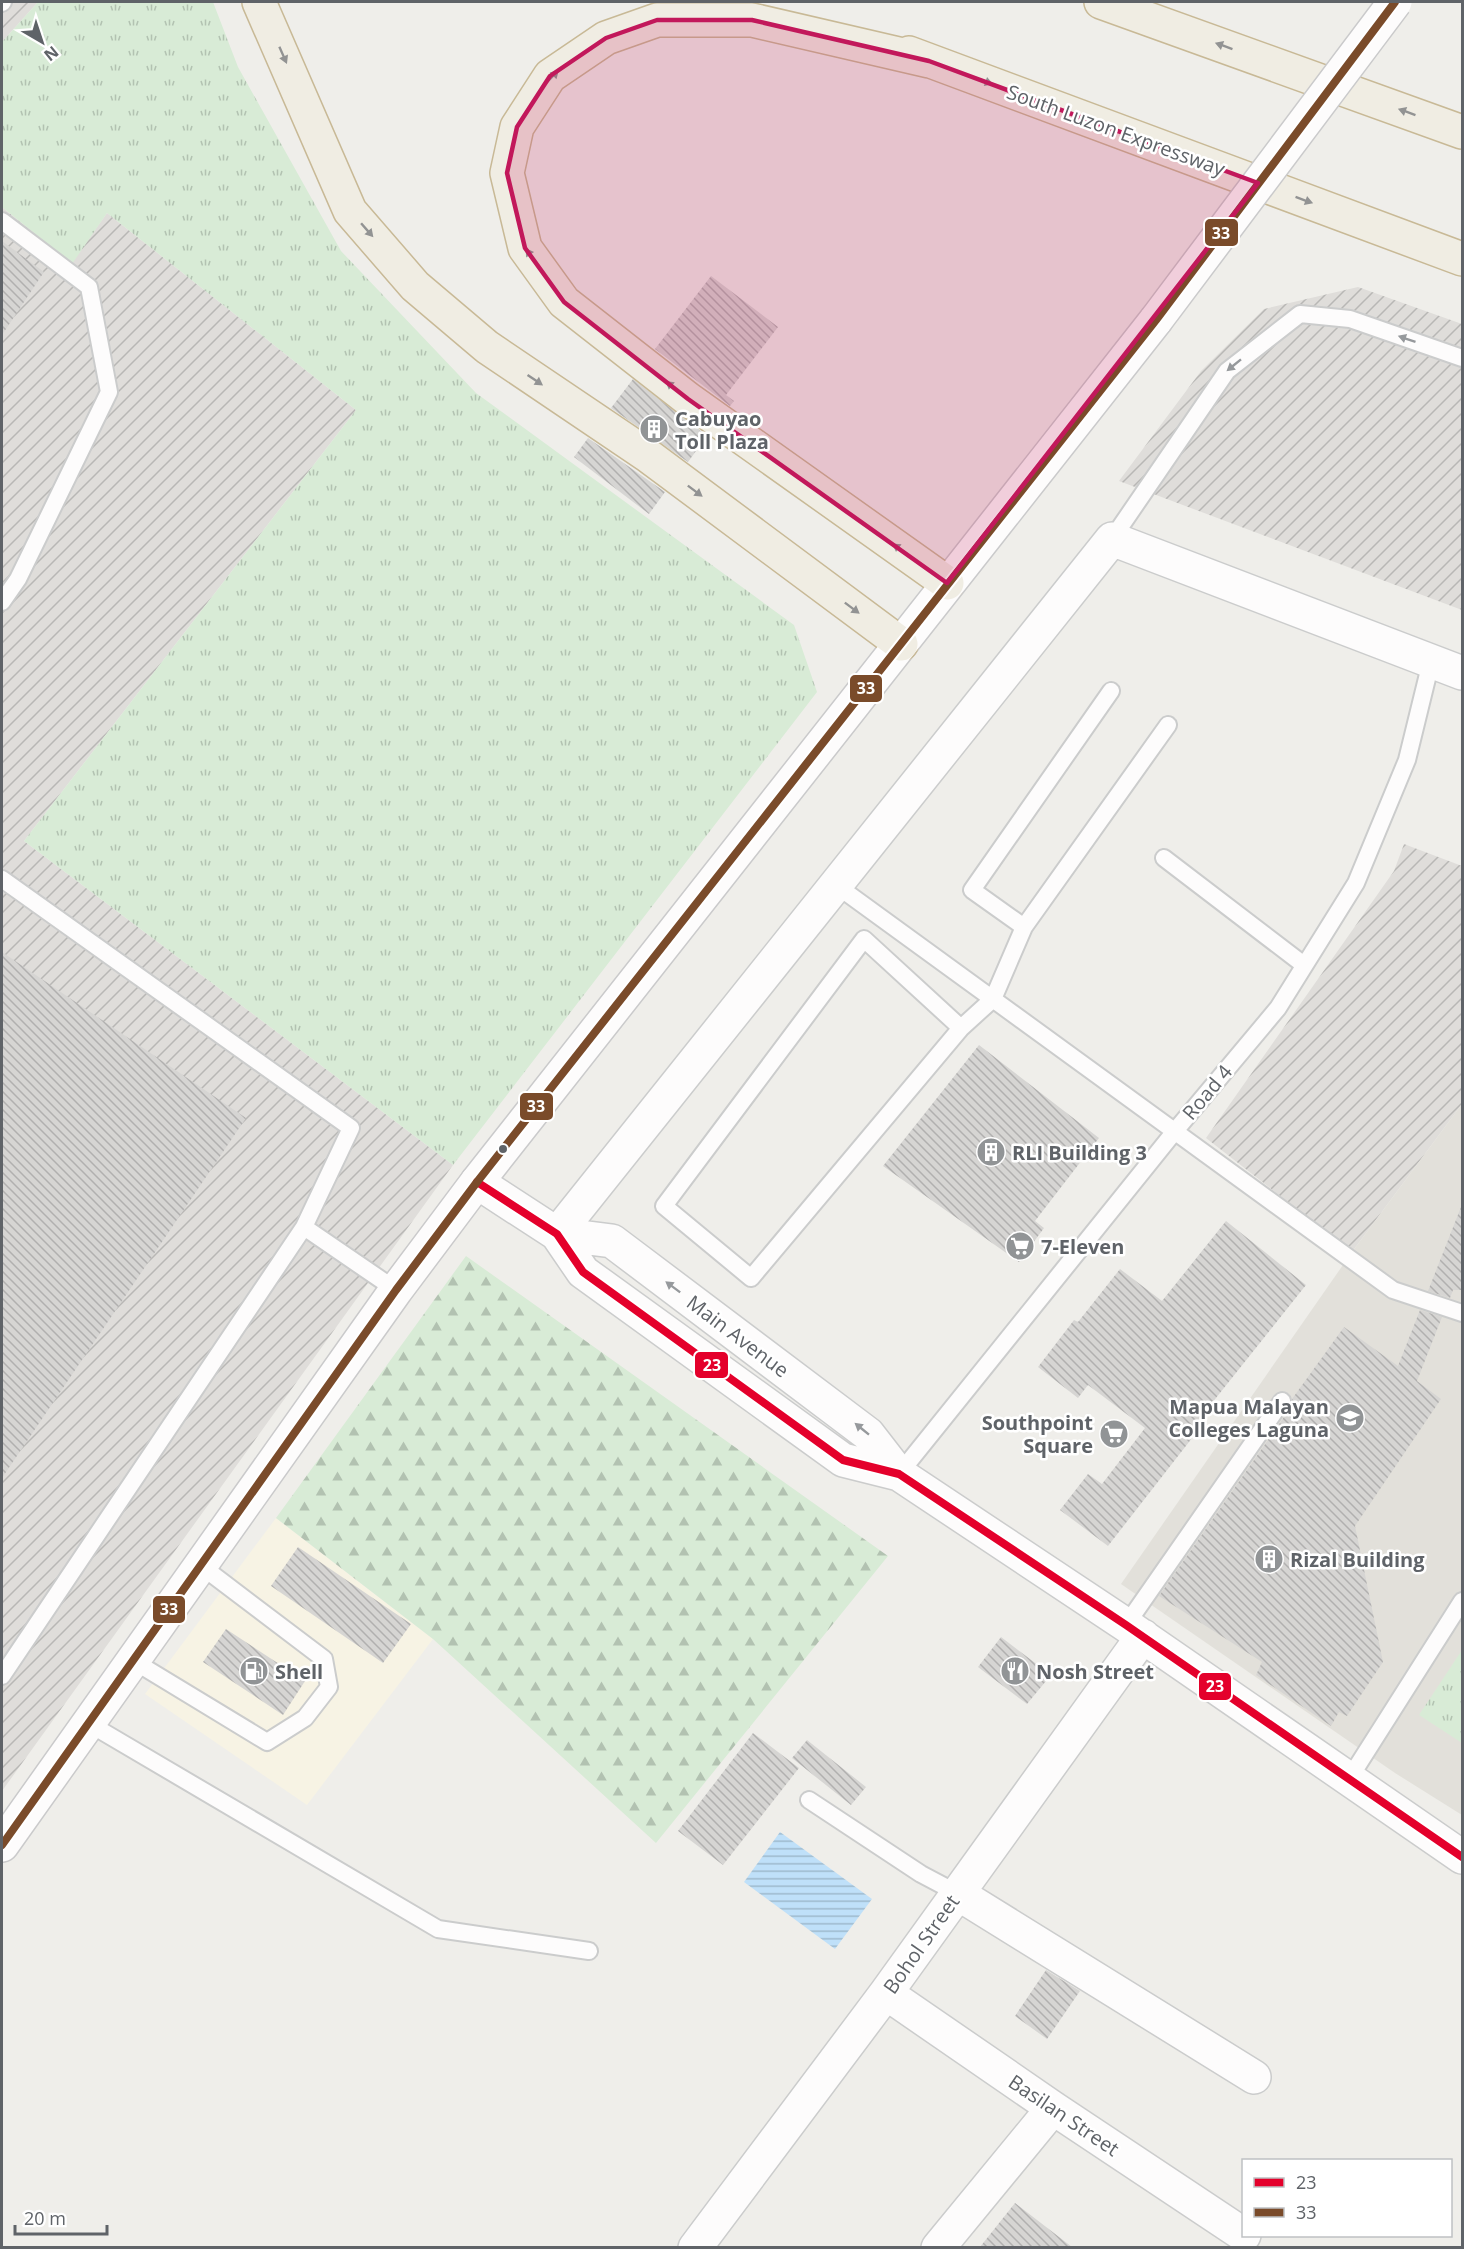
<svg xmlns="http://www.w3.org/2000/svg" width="1464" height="2249" font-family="'Open Sans',sans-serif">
	<defs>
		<pattern id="industrial-furrows" width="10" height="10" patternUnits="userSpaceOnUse" patternTransform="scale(1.5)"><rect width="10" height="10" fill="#dfddda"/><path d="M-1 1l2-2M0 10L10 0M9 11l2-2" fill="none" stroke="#b8b7b5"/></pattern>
		<pattern id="grass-tufts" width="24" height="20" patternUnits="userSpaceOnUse" patternTransform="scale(1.5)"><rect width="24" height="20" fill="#d8ebd6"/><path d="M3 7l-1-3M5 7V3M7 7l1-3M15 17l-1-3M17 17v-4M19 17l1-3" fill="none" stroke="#b2c2b1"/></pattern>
		<pattern id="forest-firs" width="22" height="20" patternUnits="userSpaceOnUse" patternTransform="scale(1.5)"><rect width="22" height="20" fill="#d8ebd6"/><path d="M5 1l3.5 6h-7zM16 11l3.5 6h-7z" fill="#b2c2b1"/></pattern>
		<pattern id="water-rules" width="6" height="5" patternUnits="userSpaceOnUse" patternTransform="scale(1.5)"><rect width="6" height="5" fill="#bfe0f9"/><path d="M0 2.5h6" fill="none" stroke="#9eb9cd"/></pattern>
		<pattern id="building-back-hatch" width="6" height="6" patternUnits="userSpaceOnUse" patternTransform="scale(1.5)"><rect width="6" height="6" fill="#d6d5d3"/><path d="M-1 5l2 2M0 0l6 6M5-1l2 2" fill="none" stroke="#b1b0af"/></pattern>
	</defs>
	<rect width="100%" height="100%" fill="#efeeea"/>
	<path fill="#f7f3e4" d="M 276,1518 L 433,1639 L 307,1805 L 145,1694 Z"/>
	<path fill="url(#industrial-furrows)" d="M 2,2 L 38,2 L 2,42 Z
		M 2,207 L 71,263 L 107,213 L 356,410 L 24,841 L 453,1165 L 2,1791 Z
		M 1358,287 L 1462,324 L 1462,610 L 1119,481 L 1201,371 L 1264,309 Z
		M 1404,844 L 1462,866 L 1462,1104 L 1352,1252 L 1206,1138 L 1394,871 Z"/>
	<path fill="#e2e0da" d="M 1462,1104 L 1462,1815 L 1395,1773 L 1121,1584 L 1352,1252 Z"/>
	<path fill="url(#grass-tufts)" d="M 38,2 L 213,2 L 238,67 L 341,251 L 476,393 L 794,625 L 817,692 L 453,1165 L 24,841 L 356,410 L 107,213 L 72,264 L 2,207 L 2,42 Z
		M 1462,1650 L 1462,1743 L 1419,1715 Z"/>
	<path fill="url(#forest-firs)" d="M 466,1256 L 888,1556 L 656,1843 L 433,1639 L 276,1518 Z"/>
	<path fill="url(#water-rules)" d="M 780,1832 L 872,1899 L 835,1949 L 744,1882 Z"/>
	<path fill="url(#building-back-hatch)" d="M 2,241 L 44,272 L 2,335 Z
		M 711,276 L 778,327 L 726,395 L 734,401 L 730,406 L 655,349 Z
		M 633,379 L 707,436 L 688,462 L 611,408 Z
		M 588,438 L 665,492 L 649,514 L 574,457 Z
		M 2,952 L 246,1118 L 2,1478 Z
		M 979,1045 L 1099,1138 L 1035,1221 L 1044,1228 L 1019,1262 L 883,1166 Z
		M 1461,1207 L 1462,1290 L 1453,1290 L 1450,1298 L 1428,1291 Z
		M 1226,1221 L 1306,1285 L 1196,1423 L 1196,1433 L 1108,1546 L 1060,1510 L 1088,1474 L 1102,1484 L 1145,1428 L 1088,1385 L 1078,1398 L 1038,1367 L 1074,1320 L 1078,1322 L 1120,1269 L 1162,1301 Z
		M 1420,1310 L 1442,1317 L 1417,1381 L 1441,1399 L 1355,1526 L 1383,1662 L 1347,1716 L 1339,1712 L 1331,1726 L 1256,1675 L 1262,1662 L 1159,1596 L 1291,1407 L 1292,1399 L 1344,1327 L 1398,1366 Z
		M 298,1547 L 411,1624 L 383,1663 L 271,1586 Z
		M 226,1629 L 305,1681 L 283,1715 L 203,1662 Z
		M 1001,1637 L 1051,1675 L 1027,1704 L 978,1667 Z
		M 753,1733 L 799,1768 L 723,1865 L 678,1831 Z
		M 807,1740 L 866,1787 L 851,1805 L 792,1758 Z
		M 1046,1970 L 1080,1991 L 1047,2039 L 1015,2016 Z
		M 1015,2203 L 1072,2247 L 980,2247 Z"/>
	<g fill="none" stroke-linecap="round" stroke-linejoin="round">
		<g stroke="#cbcccc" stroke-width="20">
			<path id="lane" d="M 2,3 L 3,2
				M 2,221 L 89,287 L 109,392 L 18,579 L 2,602
				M 1112,539 L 1227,371 L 1300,314 L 1350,319 L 1462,358
				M 1164,858 L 1304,965
				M 2,879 L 351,1128 L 304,1227 L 2,1676
				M 836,885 L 1393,1290 L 1462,1313
				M 1024,927 L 1168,725
				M 961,1028 L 864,939 L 664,1206 L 751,1278 L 961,1028 L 993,999 L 1024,927 L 972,890 L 1111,691
				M 304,1227 L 396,1290
				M 899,1474 L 1175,1131 L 1278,1008 L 1356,883 L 1407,760 L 1431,662
				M 1126,1625 L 1282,1401
				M 132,1660 L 267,1742 L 305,1718 L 329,1687 L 324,1659 L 200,1565
				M 88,1723 L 438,1929 L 589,1951
				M 1349,1779 L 1462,1601
				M 809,1800 L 921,1874 L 957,1893"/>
		</g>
		<g stroke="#cbcccc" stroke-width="36">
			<path id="street" d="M 477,1182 L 557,1234 L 583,1272 L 843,1460 L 899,1474 L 1126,1625 L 1462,1857
				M 557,1234 L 1112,539 L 1462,673
				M 557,1234 L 612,1241 L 868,1434 L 899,1474
				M 957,1893 L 1254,2077
				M 886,1993 L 1053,2108 L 1244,2235
				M 695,2248 L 886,1993 L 1143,1636
				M 938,2248 L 1053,2108"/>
		</g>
		<g stroke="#cacacb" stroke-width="36">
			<path id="secondary" d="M 2,1845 L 396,1290 L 477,1182 L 1156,320"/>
		</g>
		<g stroke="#c8b996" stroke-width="36">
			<path id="highway" d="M 259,2 L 350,211 L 415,286 L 487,347 L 647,455 L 901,644
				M 1101,2 L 1462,132
				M 909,53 L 1462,259
				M 929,61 L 752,20 L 657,20 L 606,38 L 550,76 L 517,127 L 507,173 L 525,248 L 564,302 L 688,399 L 947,583"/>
		</g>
		<use href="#lane" stroke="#fdfcfc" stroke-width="16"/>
		<use href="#street" stroke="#fdfcfc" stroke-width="33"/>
		<use href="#secondary" stroke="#fdfcfc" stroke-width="33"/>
		<use href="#highway" stroke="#f0ede3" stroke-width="33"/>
		<g stroke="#cacacb" stroke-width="36" stroke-linecap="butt">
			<path id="secondary-bridge" d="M 1156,320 L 1395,2"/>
		</g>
		<use href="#secondary-bridge" stroke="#fdfcfc" stroke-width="33"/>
		<g stroke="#fff" stroke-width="12">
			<path id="bus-1" d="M 477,1182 L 557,1234 L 583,1272 L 843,1460 L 899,1474 L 1126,1625 L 1462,1857"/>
		</g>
		<g stroke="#fff" stroke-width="12">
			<path id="bus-2" d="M 2,1845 L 396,1290 L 477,1182 L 1156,320 L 1395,2"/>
		</g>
		<use href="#bus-1" stroke="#e4002b" stroke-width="8"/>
		<use href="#bus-2" stroke="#7a4b2a" stroke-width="8"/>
	</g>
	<defs><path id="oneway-solid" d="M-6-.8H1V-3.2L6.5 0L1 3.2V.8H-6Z" transform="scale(1.5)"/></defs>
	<g fill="#929393">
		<use href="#oneway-solid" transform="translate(1224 46) rotate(-160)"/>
		<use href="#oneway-solid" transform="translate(283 55) rotate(66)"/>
		<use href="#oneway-solid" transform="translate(552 77) rotate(-45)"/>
		<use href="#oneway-solid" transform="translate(984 81) rotate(20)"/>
		<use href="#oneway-solid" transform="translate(1407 112) rotate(-160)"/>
		<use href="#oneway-solid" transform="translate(1304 200) rotate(20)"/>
		<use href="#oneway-solid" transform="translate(367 230) rotate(49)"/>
		<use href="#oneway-solid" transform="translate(531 256) rotate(-125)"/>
		<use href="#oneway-solid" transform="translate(535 380) rotate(34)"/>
		<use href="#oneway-solid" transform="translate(673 387) rotate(-142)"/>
		<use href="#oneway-solid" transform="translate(695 491) rotate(37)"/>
		<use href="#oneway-solid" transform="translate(900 549) rotate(-145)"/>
		<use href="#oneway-solid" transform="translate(852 608) rotate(37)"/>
	</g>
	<g fill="#96999c">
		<use href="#oneway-solid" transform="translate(1407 339) rotate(-161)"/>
		<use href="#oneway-solid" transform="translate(1234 365) rotate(141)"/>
		<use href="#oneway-solid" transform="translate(673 1287) rotate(-143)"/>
		<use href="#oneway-solid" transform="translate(862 1429) rotate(-141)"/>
	</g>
	<path fill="#c2185b" fill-opacity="0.2" stroke="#c2185b" stroke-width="4.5" stroke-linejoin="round" d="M 657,20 L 752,20 L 929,61 L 1258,183 L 947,583 L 688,399 L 564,302 L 525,248 L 507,173 L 517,127 L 550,76 L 606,38 Z"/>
	<defs>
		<g id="building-disc" transform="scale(1.5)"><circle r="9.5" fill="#919496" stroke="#fff"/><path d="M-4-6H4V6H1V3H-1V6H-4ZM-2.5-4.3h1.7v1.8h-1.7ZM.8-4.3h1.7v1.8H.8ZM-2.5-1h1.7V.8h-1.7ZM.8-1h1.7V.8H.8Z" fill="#fff"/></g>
		<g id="supermarket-disc" transform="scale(1.5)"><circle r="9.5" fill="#919496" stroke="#fff"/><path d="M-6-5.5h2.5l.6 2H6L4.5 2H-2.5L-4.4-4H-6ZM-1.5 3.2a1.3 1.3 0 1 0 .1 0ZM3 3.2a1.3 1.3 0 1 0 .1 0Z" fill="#fff"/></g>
		<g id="university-disc" transform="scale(1.5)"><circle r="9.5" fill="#919496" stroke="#fff"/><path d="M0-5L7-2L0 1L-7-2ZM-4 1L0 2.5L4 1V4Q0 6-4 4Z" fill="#fff"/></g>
		<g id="fuel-disc" transform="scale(1.5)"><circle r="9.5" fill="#919496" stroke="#fff"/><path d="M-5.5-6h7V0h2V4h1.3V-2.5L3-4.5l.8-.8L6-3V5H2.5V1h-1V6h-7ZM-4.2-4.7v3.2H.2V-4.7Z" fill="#fff"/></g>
		<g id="restaurant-disc" transform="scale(1.5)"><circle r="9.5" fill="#919496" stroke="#fff"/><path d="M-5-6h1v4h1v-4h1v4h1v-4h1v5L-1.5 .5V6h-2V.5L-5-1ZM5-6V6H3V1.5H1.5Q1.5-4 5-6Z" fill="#fff"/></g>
	</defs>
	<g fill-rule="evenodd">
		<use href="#building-disc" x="654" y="429"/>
		<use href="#building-disc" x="991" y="1152"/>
		<use href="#supermarket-disc" x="1020" y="1246"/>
		<use href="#university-disc" x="1350" y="1418"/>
		<use href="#supermarket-disc" x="1114" y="1434"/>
		<use href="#building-disc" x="1269" y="1559"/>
		<use href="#fuel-disc" x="254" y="1671"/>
		<use href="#restaurant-disc" x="1015" y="1671"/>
	</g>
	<circle fill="#5f6368" stroke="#fff" stroke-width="2" cx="503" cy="1149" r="5"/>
	<g text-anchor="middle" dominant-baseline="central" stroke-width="5" stroke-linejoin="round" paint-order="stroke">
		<g font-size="20" fill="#5f6368" stroke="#fff">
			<text transform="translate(1116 130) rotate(20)">South Luzon Expressway</text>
			<text transform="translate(1207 1092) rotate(-50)">Road 4</text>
			<text transform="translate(738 1336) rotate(37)">Main Avenue</text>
			<text transform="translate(921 1944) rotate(-55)">Bohol Street</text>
			<text transform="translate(1064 2115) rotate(34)">Basilan Street</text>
		</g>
		<g font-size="20" font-weight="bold" fill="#5f6368" stroke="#fff" text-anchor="start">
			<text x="675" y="418">Cabuyao<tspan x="675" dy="23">Toll Plaza</tspan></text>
			<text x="1012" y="1152">RLI Building 3</text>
			<text x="1041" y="1246">7-Eleven</text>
			<text x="1329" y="1406" text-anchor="end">Mapua Malayan<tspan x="1329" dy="23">Colleges Laguna</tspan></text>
			<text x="1093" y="1422" text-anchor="end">Southpoint<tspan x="1093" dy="23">Square</tspan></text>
			<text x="1290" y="1559">Rizal Building</text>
			<text x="275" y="1671">Shell</text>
			<text x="1036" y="1671">Nosh Street</text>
		</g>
	</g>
	<g stroke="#fff" stroke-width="2">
		<rect x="1204" y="218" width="35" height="29" rx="6" fill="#7a4b2a"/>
		<rect x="849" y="674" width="34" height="29" rx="6" fill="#7a4b2a"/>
		<rect x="519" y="1092" width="35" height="29" rx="6" fill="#7a4b2a"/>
		<rect x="694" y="1351" width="35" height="28" rx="6" fill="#e4002b"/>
		<rect x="152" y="1595" width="34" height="29" rx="6" fill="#7a4b2a"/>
		<rect x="1198" y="1672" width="34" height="29" rx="6" fill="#e4002b"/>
	</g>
	<g font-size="16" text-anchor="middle" font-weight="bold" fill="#fff">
		<text x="1221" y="239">33</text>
		<text x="866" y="694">33</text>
		<text x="536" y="1112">33</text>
		<text x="712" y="1371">23</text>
		<text x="169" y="1615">33</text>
		<text x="1215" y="1692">23</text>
	</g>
	<rect width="1464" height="2249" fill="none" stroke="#5f6368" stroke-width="6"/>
	<rect x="1242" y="2159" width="210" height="78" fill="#ffffff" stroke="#bfc1c3" stroke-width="1.5"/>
	<rect x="1254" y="2178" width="30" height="9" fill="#e4002b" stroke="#bfc1c3" stroke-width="1.5"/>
	<text x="1296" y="2189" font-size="18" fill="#5f6368">23</text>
	<rect x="1254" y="2208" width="30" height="9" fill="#7a4b2a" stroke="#bfc1c3" stroke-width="1.5"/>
	<text x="1296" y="2219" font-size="18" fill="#5f6368">33</text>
	<g transform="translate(42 42) rotate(141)" stroke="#ffffff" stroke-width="4.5" paint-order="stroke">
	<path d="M0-4.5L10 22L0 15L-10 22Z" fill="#5f6368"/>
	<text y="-9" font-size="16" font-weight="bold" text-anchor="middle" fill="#5f6368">N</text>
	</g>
	<path d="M15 2225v9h92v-9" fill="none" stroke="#5f6368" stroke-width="3"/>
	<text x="24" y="2225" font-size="18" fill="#5f6368" stroke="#ffffff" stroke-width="4.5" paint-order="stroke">20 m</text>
</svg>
